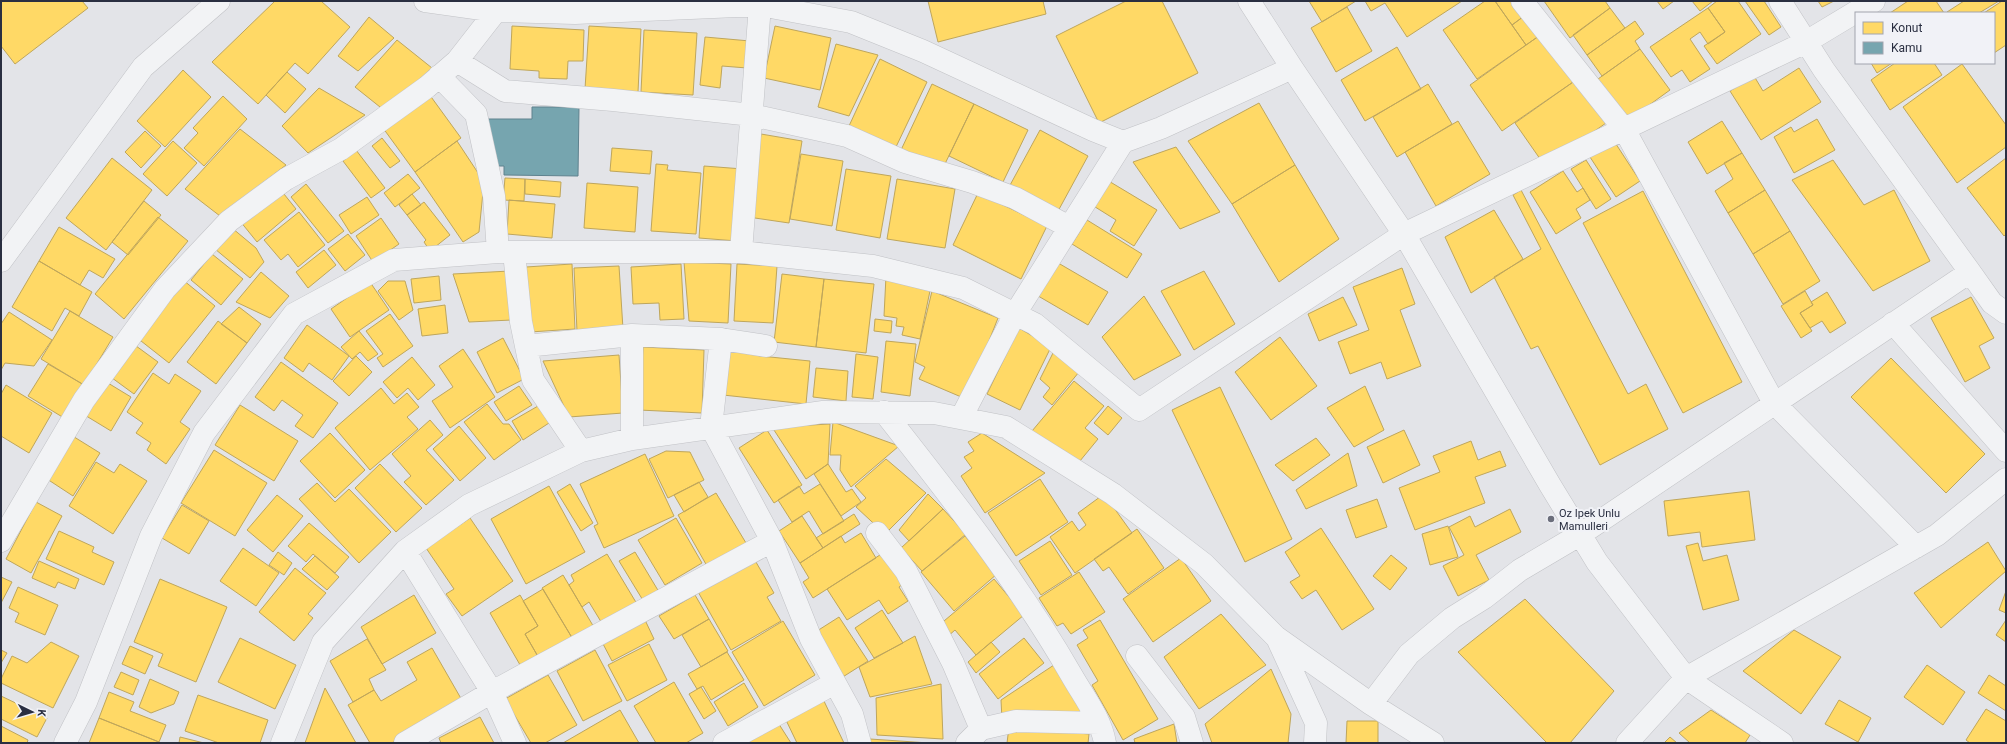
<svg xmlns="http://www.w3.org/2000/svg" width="2007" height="744" font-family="Roboto,sans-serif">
	<rect width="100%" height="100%" fill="#e3e4e8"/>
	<path fill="#ffd966" stroke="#bfa65b" d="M 1,1 L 82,1 L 88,8 L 15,64 L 1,46 Z
		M 275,1 L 321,1 L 350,27 L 308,74 L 295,63 L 258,104 L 212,62 Z
		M 928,1 L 1043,1 L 1046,14 L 938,42 Z
		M 1126,1 L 1162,1 L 1198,73 L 1099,123 L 1056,36 Z
		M 1309,1 L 1356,1 L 1322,22 Z
		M 1365,1 L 1462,1 L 1407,37 L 1385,3 L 1371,11 Z
		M 1485,1 L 1495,1 L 1526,45 L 1477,79 L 1443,30 Z
		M 1495,1 L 1518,1 L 1527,14 L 1512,25 Z
		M 1544,1 L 1605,1 L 1610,8 L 1570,38 Z
		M 1657,1 L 1674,1 L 1663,9 Z
		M 1692,1 L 1713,1 L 1700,11 Z
		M 1717,1 L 1738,1 L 1761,34 L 1717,64 L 1704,46 L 1725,32 L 1708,8 Z
		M 1745,1 L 1764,1 L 1781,27 L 1769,35 Z
		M 1818,1 L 1834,1 L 1822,7 Z
		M 1908,1 L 1936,1 L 1944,13 L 1890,13 Z
		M 1964,1 L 1999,1 L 1979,13 L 1948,13 L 1947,12 Z
		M 2002,1 L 2006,1 L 2006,45 L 1994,53 L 1994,13 L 1984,13 Z
		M 1347,7 L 1372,51 L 1336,72 L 1311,28 Z
		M 1610,8 L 1625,28 L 1587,55 L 1573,35 Z
		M 1708,8 L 1725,32 L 1708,44 L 1700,32 L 1690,39 L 1710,69 L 1690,82 L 1682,70 L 1671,77 L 1650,47 Z
		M 1524,16 L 1539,36 L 1526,45 L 1512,25 Z
		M 369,17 L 394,38 L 358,71 L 338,56 Z
		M 1635,21 L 1644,34 L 1635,41 L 1640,49 L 1602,76 L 1587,55 Z
		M 512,26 L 584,30 L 583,61 L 568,61 L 567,79 L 539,78 L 539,71 L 510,69 Z
		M 589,26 L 641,29 L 638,92 L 585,89 Z
		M 775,26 L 831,38 L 820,90 L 764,78 Z
		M 644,30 L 697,33 L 693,95 L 641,92 Z
		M 1543,33 L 1576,80 L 1502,131 L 1470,85 Z
		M 705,37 L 750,41 L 747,68 L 722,66 L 720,88 L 700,85 Z
		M 397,40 L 432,68 L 385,111 L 355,87 Z
		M 836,44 L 878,55 L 849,116 L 818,107 Z
		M 1397,47 L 1421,89 L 1365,121 L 1341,80 Z
		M 1640,49 L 1670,90 L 1627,121 L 1598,79 Z
		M 880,59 L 927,82 L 895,149 L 849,126 Z
		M 1871,63 L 1892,63 L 1877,73 Z
		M 1895,63 L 1934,63 L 1942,75 L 1890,110 L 1871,80 Z
		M 1962,64 L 2006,125 L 2006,147 L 1957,183 L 1903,107 Z
		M 1799,68 L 1821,102 L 1761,140 L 1730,91 L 1754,76 L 1763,91 Z
		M 183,70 L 211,97 L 165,147 L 137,121 Z
		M 287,72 L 306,89 L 285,113 L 266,95 Z
		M 1576,80 L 1606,123 L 1545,166 L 1515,123 Z
		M 932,84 L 974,104 L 942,170 L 901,150 Z
		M 1428,84 L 1452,124 L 1397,157 L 1373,117 Z
		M 319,88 L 365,115 L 308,153 L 282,126 Z
		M 429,94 L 461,138 L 415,172 L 383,128 Z
		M 223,96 L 247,119 L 204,166 L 184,148 L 198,133 L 193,128 Z
		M 1259,103 L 1295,165 L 1232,204 L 1188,141 Z
		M 974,104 L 1028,130 L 1003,182 L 949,156 Z
		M 1817,119 L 1835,150 L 1794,173 L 1774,137 L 1791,127 L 1794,132 Z
		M 1458,121 L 1490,174 L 1436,206 L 1405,152 Z
		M 1722,121 L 1742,153 L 1707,174 L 1688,142 Z
		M 240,129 L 286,165 L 220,216 L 185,189 Z
		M 1040,130 L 1088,156 L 1057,213 L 1009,187 Z
		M 145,131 L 161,146 L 141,168 L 125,152 Z
		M 761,134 L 802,141 L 789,223 L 748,217 Z
		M 382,138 L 400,161 L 390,168 L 372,146 Z
		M 173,141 L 197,163 L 167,196 L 143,174 Z
		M 457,141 L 484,182 L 479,232 L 463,242 L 415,172 Z
		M 1614,141 L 1640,181 L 1616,197 L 1590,157 Z
		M 1176,147 L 1220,212 L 1180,229 L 1133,162 Z
		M 612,148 L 652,151 L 650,174 L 610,171 Z
		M 356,150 L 385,188 L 371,198 L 343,161 Z
		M 1742,153 L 1765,190 L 1728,213 L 1715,191 L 1733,179 L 1724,163 Z
		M 801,154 L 843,161 L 832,226 L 790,219 Z
		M 112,158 L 152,190 L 106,250 L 66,218 Z
		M 2006,158 L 2006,234 L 2004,236 L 1967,188 Z
		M 1586,160 L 1611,199 L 1596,209 L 1571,169 Z
		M 1833,160 L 1864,205 L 1894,190 L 1930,261 L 1873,291 L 1792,180 Z
		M 656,164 L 668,165 L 667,170 L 701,173 L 696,234 L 651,231 Z
		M 1295,165 L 1339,239 L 1279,282 L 1232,204 Z
		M 704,166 L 743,169 L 737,241 L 699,238 Z
		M 846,169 L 891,176 L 880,238 L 836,230 Z
		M 1563,171 L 1577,192 L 1583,188 L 1590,200 L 1576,209 L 1581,218 L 1556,234 L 1530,192 Z
		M 408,174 L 420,188 L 395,207 L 384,193 Z
		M 505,178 L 525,179 L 524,201 L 503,200 Z
		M 525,179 L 561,182 L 560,197 L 525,194 Z
		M 897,179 L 955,189 L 945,248 L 887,239 Z
		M 1107,180 L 1157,210 L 1134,246 L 1110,231 L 1116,220 L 1092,205 Z
		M 587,183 L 638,187 L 635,232 L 584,228 Z
		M 306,184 L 344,231 L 328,243 L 291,197 Z
		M 280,189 L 296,209 L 257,242 L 240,221 Z
		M 1521,190 L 1628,394 L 1646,384 L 1668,429 L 1600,465 L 1538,346 L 1531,349 L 1494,277 L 1541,249 L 1513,195 Z
		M 1765,190 L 1790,231 L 1753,254 L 1728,213 Z
		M 1643,191 L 1742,382 L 1683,413 L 1583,223 Z
		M 978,193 L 1047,226 L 1021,279 L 953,245 Z
		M 412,194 L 421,205 L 407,215 L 399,205 Z
		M 367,197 L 379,215 L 351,234 L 339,215 Z
		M 509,200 L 555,204 L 552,238 L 507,234 Z
		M 144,201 L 161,215 L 128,255 L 112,242 Z
		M 424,202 L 450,235 L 430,251 L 424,242 L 426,240 L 407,215 Z
		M 1494,210 L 1523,259 L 1471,293 L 1445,237 Z
		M 299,212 L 325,245 L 298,267 L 288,254 L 281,260 L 264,240 Z
		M 158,217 L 188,241 L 124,319 L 95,294 Z
		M 381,218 L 399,244 L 373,262 L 356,236 Z
		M 1087,220 L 1142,254 L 1127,278 L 1072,244 Z
		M 59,227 L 115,259 L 103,278 L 89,270 L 80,285 L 39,261 Z
		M 232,228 L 256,248 L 264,262 L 250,278 L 215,249 Z
		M 1790,231 L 1820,281 L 1783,304 L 1753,254 Z
		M 348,234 L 365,255 L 345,271 L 328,249 Z
		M 324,250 L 336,265 L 308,288 L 296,272 Z
		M 212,254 L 243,279 L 221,305 L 191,280 Z
		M 1053,260 L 1108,292 L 1088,325 L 1033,293 Z
		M 39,261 L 92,292 L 79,316 L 65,308 L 52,331 L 12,307 Z
		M 684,262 L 731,264 L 728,323 L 689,321 Z
		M 572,264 L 575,329 L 530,332 L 526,267 Z
		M 681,264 L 684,319 L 660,320 L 659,303 L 633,304 L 631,267 Z
		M 737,264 L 777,266 L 773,323 L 734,321 Z
		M 619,266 L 623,329 L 577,331 L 574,268 Z
		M 1402,268 L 1415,304 L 1400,310 L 1421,366 L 1387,379 L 1381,362 L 1350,374 L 1338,342 L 1369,330 L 1353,287 Z
		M 510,271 L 512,320 L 469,322 L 453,274 Z
		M 1204,271 L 1235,324 L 1194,350 L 1161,291 Z
		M 261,272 L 289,296 L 270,318 L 236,302 Z
		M 782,274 L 824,279 L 816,347 L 774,342 Z
		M 439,276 L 441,300 L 414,303 L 411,279 Z
		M 886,276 L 931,286 L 920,339 L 902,335 L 904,327 L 896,326 L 897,318 L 884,316 Z
		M 824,279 L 874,284 L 866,353 L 816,347 Z
		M 183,280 L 215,306 L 169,363 L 136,337 Z
		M 388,281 L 405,281 L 413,310 L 399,320 L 378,291 Z
		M 370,282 L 389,310 L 350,337 L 331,309 Z
		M 932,291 L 998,318 L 966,399 L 919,379 L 925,367 L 915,362 Z
		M 1805,291 L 1813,305 L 1800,313 L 1812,331 L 1801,338 L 1781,306 Z
		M 1827,292 L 1846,323 L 1830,333 L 1822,321 L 1810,328 L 1800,313 L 1813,305 L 1811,302 Z
		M 1144,296 L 1181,355 L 1134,380 L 1102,337 Z
		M 1343,297 L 1357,325 L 1319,341 L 1308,314 Z
		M 1971,297 L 1994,338 L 1979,346 L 1990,368 L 1965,382 L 1931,318 Z
		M 445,305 L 448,333 L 422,336 L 418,309 Z
		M 239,307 L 261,324 L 247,343 L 221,324 Z
		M 70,311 L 113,337 L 84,385 L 41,359 Z
		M 9,312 L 52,340 L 34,366 L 5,363 L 1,370 L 1,324 Z
		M 390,314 L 413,346 L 383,367 L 377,358 L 383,354 L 366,331 Z
		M 875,319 L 892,321 L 891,333 L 874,331 Z
		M 218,321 L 247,343 L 216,384 L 187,362 Z
		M 307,325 L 349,356 L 332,380 L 309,363 L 303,372 L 284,358 Z
		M 1019,328 L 1051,347 L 1020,410 L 987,394 Z
		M 359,331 L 378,354 L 368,361 L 360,352 L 352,359 L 341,347 Z
		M 1280,337 L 1317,386 L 1271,420 L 1235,372 Z
		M 503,338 L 524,379 L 497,393 L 477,352 Z
		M 886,341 L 916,344 L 910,396 L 881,392 Z
		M 132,343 L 158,362 L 134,394 L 108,375 Z
		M 727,346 L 760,356 L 810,361 L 806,404 L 723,395 Z
		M 643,347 L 704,350 L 702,413 L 639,410 Z
		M 463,349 L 495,397 L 450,428 L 432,401 L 453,387 L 439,366 Z
		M 1054,351 L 1079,372 L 1052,405 L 1043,397 L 1050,388 L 1040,379 Z
		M 856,354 L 878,357 L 873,399 L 852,397 Z
		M 619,355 L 623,413 L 569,417 L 543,361 Z
		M 356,356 L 372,372 L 349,396 L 333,381 Z
		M 412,357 L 435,385 L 418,400 L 408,388 L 397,398 L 383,382 Z
		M 1891,358 L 1985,454 L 1946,493 L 1851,397 Z
		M 281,362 L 338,403 L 313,438 L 295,426 L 303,415 L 282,400 L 274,411 L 255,397 Z
		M 48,364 L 84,385 L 64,418 L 28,396 Z
		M 816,368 L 848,371 L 846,401 L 813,397 Z
		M 153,373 L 169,384 L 175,374 L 201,391 L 180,422 L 190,429 L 166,464 L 147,450 L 151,443 L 136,433 L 143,423 L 127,412 Z
		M 103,380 L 131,397 L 111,431 L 83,414 Z
		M 1074,381 L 1104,406 L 1085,428 L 1098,439 L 1075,467 L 1032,431 Z
		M 6,385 L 52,413 L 29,453 L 1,436 L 1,394 Z
		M 519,386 L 532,405 L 506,421 L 494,402 Z
		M 1365,386 L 1384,430 L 1354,447 L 1327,408 Z
		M 1220,387 L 1292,539 L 1245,562 L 1172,410 Z
		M 381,388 L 394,404 L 407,393 L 419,407 L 407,417 L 418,429 L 370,470 L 335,428 Z
		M 487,404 L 503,424 L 509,424 L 521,440 L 494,460 L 464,422 Z
		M 240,405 L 298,441 L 274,481 L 215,445 Z
		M 538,406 L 549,423 L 523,440 L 512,421 Z
		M 1108,406 L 1122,418 L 1108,435 L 1094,423 Z
		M 430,420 L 443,435 L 426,450 L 454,480 L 426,505 L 404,482 L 411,476 L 392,454 Z
		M 833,422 L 899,446 L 851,487 L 840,470 L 841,455 L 830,455 Z
		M 830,424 L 828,464 L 806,479 L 772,427 Z
		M 459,426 L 486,458 L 460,481 L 433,449 Z
		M 767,430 L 802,485 L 774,503 L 739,448 Z
		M 1404,430 L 1420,465 L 1383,483 L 1367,447 Z
		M 330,433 L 365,470 L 335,498 L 300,461 Z
		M 982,433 L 1045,473 L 985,513 L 961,476 L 972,468 L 964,457 L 974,451 L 968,442 Z
		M 71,435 L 100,453 L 73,496 L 44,477 Z
		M 1316,438 L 1330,455 L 1293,481 L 1275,465 Z
		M 1471,441 L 1478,460 L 1500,451 L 1506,466 L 1475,477 L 1485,503 L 1415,530 L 1399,488 L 1440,472 L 1433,456 Z
		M 214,450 L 267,483 L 235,536 L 181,503 Z
		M 666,451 L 690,452 L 704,480 L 668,498 L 649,459 Z
		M 1348,453 L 1357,486 L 1306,509 L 1296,490 Z
		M 645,454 L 674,516 L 604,548 L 594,526 L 598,524 L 580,484 Z
		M 886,459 L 926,493 L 885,534 L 856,507 L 866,498 L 855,486 Z
		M 96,462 L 114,473 L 120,464 L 147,481 L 113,534 L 69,506 Z
		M 380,464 L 422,508 L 396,532 L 355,488 Z
		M 828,464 L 846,492 L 852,489 L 861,502 L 841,516 L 814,474 Z
		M 1040,479 L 1068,522 L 1016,556 L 988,513 Z
		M 699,482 L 708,497 L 684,512 L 674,495 Z
		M 317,483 L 335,502 L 349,489 L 391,532 L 359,563 L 299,499 Z
		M 570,484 L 593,523 L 581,531 L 557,492 Z
		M 820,484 L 844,521 L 823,534 L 809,511 L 792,522 L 778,500 L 799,486 L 804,494 Z
		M 549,486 L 585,552 L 526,584 L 491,519 Z
		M 1749,491 L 1755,540 L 1702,547 L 1700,532 L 1668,536 L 1664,501 Z
		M 716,493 L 746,543 L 707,566 L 678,515 Z
		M 928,494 L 943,509 L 909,541 L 899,530 Z
		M 1104,494 L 1132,533 L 1075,573 L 1050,537 L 1072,521 L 1079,531 L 1086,525 L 1078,513 Z
		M 277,495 L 303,516 L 273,552 L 247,530 Z
		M 1377,499 L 1387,527 L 1356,538 L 1346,510 Z
		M 36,502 L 62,516 L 31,573 L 6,559 Z
		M 182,505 L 209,521 L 189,554 L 162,538 Z
		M 943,509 L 966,534 L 922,571 L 901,548 Z
		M 1510,509 L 1521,532 L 1476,555 L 1489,580 L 1458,596 L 1443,566 L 1464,555 L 1449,527 L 1470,516 L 1475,527 Z
		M 854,514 L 860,524 L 823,548 L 816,538 Z
		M 802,516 L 823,548 L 800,563 L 779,531 Z
		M 470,518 L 513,581 L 462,616 L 446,594 L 454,589 L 426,548 Z
		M 676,518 L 702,563 L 665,585 L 638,540 Z
		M 309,523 L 349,557 L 335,573 L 313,554 L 306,562 L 288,546 Z
		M 1448,526 L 1458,557 L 1430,565 L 1422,534 Z
		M 1321,528 L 1374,609 L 1342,630 L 1316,590 L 1302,599 L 1290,582 L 1300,576 L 1285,552 Z
		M 1137,529 L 1164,568 L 1128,594 L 1109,567 L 1103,571 L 1094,559 Z
		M 59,531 L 94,547 L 92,552 L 114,562 L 104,585 L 46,559 Z
		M 861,533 L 876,558 L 813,598 L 803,582 L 809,578 L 800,563 L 841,536 L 845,543 Z
		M 965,536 L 997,574 L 954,611 L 921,572 Z
		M 1050,541 L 1072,575 L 1041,595 L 1019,561 Z
		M 1988,542 L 2006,571 L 1941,628 L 1914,593 Z
		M 1698,543 L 1703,561 L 1727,555 L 1739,600 L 1703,610 L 1686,546 Z
		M 243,548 L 279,573 L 256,606 L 220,581 Z
		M 278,552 L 292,563 L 284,575 L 269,565 Z
		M 635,552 L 659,592 L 644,602 L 619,561 Z
		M 883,553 L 903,584 L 899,587 L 908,601 L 888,614 L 879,600 L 847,620 L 827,589 Z
		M 607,554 L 637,604 L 603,625 L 589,602 L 582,607 L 569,585 L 574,581 L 571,575 Z
		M 1391,555 L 1407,568 L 1390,590 L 1373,576 Z
		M 315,556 L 339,577 L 327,590 L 302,569 Z
		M 753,557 L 774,593 L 767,597 L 781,621 L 731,650 L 697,590 Z
		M 1181,558 L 1211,601 L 1153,642 L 1123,599 Z
		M 39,561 L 79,579 L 75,589 L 58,582 L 55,588 L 32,578 Z
		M 295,568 L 326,593 L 308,614 L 313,618 L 294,641 L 259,612 Z
		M 1079,572 L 1105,612 L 1071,634 L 1063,623 L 1057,626 L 1039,598 Z
		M 563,575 L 595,629 L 574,641 L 542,588 Z
		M 1,577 L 12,582 L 1,603 Z
		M 160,579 L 227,607 L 196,682 L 158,666 L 163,654 L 134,642 Z
		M 994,579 L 1024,615 L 976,655 L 955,630 L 947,637 L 938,626 Z
		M 18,587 L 58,605 L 45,635 L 15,622 L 19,613 L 9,608 Z
		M 543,589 L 574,641 L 540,660 L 525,634 L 538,626 L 523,601 Z
		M 2006,591 L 2006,613 L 1999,610 Z
		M 414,595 L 436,633 L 382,664 L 361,627 Z
		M 520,595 L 538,626 L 525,634 L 540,660 L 523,670 L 490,613 Z
		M 695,595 L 709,619 L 674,639 L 659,616 Z
		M 1525,599 L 1614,691 L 1570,743 L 1547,743 L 1458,652 Z
		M 882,610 L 903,643 L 874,658 L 855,628 Z
		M 1221,614 L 1266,665 L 1199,709 L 1164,657 Z
		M 839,617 L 868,661 L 838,680 L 830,669 L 837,664 L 817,631 Z
		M 709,619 L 728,651 L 701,667 L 682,635 Z
		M 645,620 L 654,639 L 612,661 L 602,642 Z
		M 1100,620 L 1158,719 L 1123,740 L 1092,685 L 1098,681 L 1077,645 L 1088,638 L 1083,630 Z
		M 2006,620 L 2006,642 L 1996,635 Z
		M 783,621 L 815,675 L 764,706 L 732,652 Z
		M 1794,630 L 1841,657 L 1801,714 L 1743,671 Z
		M 915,636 L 932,684 L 870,697 L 859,667 Z
		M 240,638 L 296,665 L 275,709 L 218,682 Z
		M 1024,638 L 1044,663 L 998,699 L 979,674 Z
		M 367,639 L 386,670 L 369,679 L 374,690 L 353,702 L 330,661 Z
		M 51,642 L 79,656 L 53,708 L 1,683 L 1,679 L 12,656 L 27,663 Z
		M 991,642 L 1000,652 L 976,673 L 968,662 Z
		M 649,644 L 667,680 L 627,701 L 608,665 Z
		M 130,646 L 153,656 L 145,674 L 122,664 Z
		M 432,648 L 463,702 L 392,743 L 370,743 L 348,705 L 374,690 L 381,701 L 417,680 L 407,662 Z
		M 1,650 L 7,653 L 1,663 Z
		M 595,650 L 622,701 L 583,721 L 557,671 Z
		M 727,652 L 744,680 L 711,700 L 703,686 L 697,689 L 688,674 Z
		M 1057,663 L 1089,718 L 1002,720 L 1001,700 Z
		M 1927,665 L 1965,692 L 1943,725 L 1904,697 Z
		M 1271,669 L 1291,714 L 1288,743 L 1212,743 L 1205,724 Z
		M 121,672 L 139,680 L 133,695 L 114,687 Z
		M 548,675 L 577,725 L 545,743 L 531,743 L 505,699 Z
		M 1989,675 L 2006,686 L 2006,711 L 1978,693 Z
		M 150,679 L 179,692 L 174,704 L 151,713 L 139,707 Z
		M 674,682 L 703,733 L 686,743 L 656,743 L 634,706 Z
		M 744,683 L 758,707 L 728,726 L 714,702 Z
		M 941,684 L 943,739 L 877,735 L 876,698 Z
		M 701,687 L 716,711 L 704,719 L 689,694 Z
		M 325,688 L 356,743 L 305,743 Z
		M 109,692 L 134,702 L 130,711 L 166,725 L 159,742 L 99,718 Z
		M 198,695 L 268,720 L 260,743 L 219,743 L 185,731 Z
		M 1,696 L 47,718 L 37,737 L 1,719 Z
		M 823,699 L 844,743 L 797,743 L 785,718 Z
		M 1839,700 L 1871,718 L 1858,742 L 1825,724 Z
		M 1986,709 L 2006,721 L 2006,743 L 1970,743 L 1966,740 Z
		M 620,710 L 639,743 L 563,743 Z
		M 1711,710 L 1750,735 L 1745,743 L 1690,743 L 1679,733 Z
		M 480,717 L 494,743 L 441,743 L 439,738 Z
		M 99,718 L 159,742 L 159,743 L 89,743 Z
		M 775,718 L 791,743 L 740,743 Z
		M 1347,721 L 1378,721 L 1378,743 L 1346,743 Z
		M 1174,724 L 1177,743 L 1135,743 L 1134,739 Z
		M 1,726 L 28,740 L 27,743 L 1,743 Z
		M 1009,727 L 1089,734 L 1088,743 L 1007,743 Z
		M 180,737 L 204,743 L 179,743 Z
		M 1670,737 L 1677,743 L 1664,743 Z
		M 870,739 L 929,743 L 870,743 Z"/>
	<path fill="#76a5af" stroke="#5f828e" d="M 532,107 L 579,107 L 578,176 L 504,175 L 504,166 L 496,166 L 487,119 L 532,119 Z"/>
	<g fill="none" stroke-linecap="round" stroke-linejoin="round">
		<g stroke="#c1c2c6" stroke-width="23">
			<path id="minor" d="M 425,1 L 496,11 L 575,13 L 760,5 L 741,252
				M 764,1 L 760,5 L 851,22 L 923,51 L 1093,130 L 1123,142 L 1161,128 L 1292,68
				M 1249,1 L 1292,68 L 1404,234 L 1550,485 L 1597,562 L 1686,678 L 1782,743
				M 1522,1 L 1624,129 L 1774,403 L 1916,547
				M 1780,1 L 1824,70 L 1970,272 L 1992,303 L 2006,313
				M 457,61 L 505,91 L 613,100 L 752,115 L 847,136 L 905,162 L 972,182 L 1015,198 L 1069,227
				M 439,76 L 476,114 L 494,196 L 498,252
				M 514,252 L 521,322 L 533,380 L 581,451
				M 1893,323 L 2006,451
				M 721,339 L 711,427 L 772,541 L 811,639 L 852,714 L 860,743
				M 526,346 L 632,335 L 721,339 L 766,346
				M 884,412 C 951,497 1018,582 1072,676 C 1084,697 1101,719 1105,743
				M 961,418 L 1015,314 L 1123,142
				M 632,439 L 632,335
				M 877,533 L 906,571 L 953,663 L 981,729
				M 1,541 L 84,400 L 165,289 L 229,221 L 286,179 L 341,149 L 427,87 L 457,61 L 496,11
				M 405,551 L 492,692 L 515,743
				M 1277,638 L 1316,723 L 1315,743
				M 1137,656 L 1184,717 L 1192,743
				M 1371,704 L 1409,654 L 1452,618 L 1484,598 L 1520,570 L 1581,534 L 1970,272
				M 65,743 L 86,702 L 151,536 L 204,433 L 294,314 L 394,260 L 498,252 L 741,252 L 873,266 L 963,288 L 1035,324 L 1139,410 L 1404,234 L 1806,42 L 1874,1
				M 282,743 L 323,642 L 405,551 L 469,505 L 581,451 L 632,439 L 823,412 L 934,413 L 1006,427 L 1113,494 L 1204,564 L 1276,637 L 1371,704 L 1433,743
				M 405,743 L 492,692 L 772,541
				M 724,743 L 835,683
				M 967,743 L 981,729 L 1016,721 L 1099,723
				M 1627,743 L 1686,678 L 1937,535 L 2006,479"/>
		</g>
		<g stroke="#c1c2c6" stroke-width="23">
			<path id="tertiary" d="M 1,261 L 143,67 L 219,1"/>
		</g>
		<use href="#minor" stroke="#f2f3f5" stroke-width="22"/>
		<use href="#tertiary" stroke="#f2f3f5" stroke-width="22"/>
	</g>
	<circle fill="#6b6e7b" stroke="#f1f2f7" stroke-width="1.5" cx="1551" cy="519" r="4"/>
	<g text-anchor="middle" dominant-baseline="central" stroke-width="4" stroke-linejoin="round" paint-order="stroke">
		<g font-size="11" fill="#2a2f41" stroke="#f1f2f7" text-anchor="start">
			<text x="1559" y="513">Oz Ipek Unlu<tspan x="1559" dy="13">Mamulleri</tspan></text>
		</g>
	</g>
	<rect width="2007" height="744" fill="none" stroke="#2a2f41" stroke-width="4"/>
	<rect x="1855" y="12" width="140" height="52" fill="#f1f2f7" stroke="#a1a4ae"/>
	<rect x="1863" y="22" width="20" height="12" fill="#ffd966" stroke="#a1a4ae"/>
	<text x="1891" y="32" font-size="12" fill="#2a2f41">Konut</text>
	<rect x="1863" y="42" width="20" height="12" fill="#76a5af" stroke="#a1a4ae"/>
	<text x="1891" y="52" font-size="12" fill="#2a2f41">Kamu</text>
	<g transform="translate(32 712) rotate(95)" stroke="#f1f2f7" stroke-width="3" paint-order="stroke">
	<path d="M0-3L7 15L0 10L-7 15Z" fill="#2a2f41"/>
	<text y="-6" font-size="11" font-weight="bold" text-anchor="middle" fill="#2a2f41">K</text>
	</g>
</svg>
